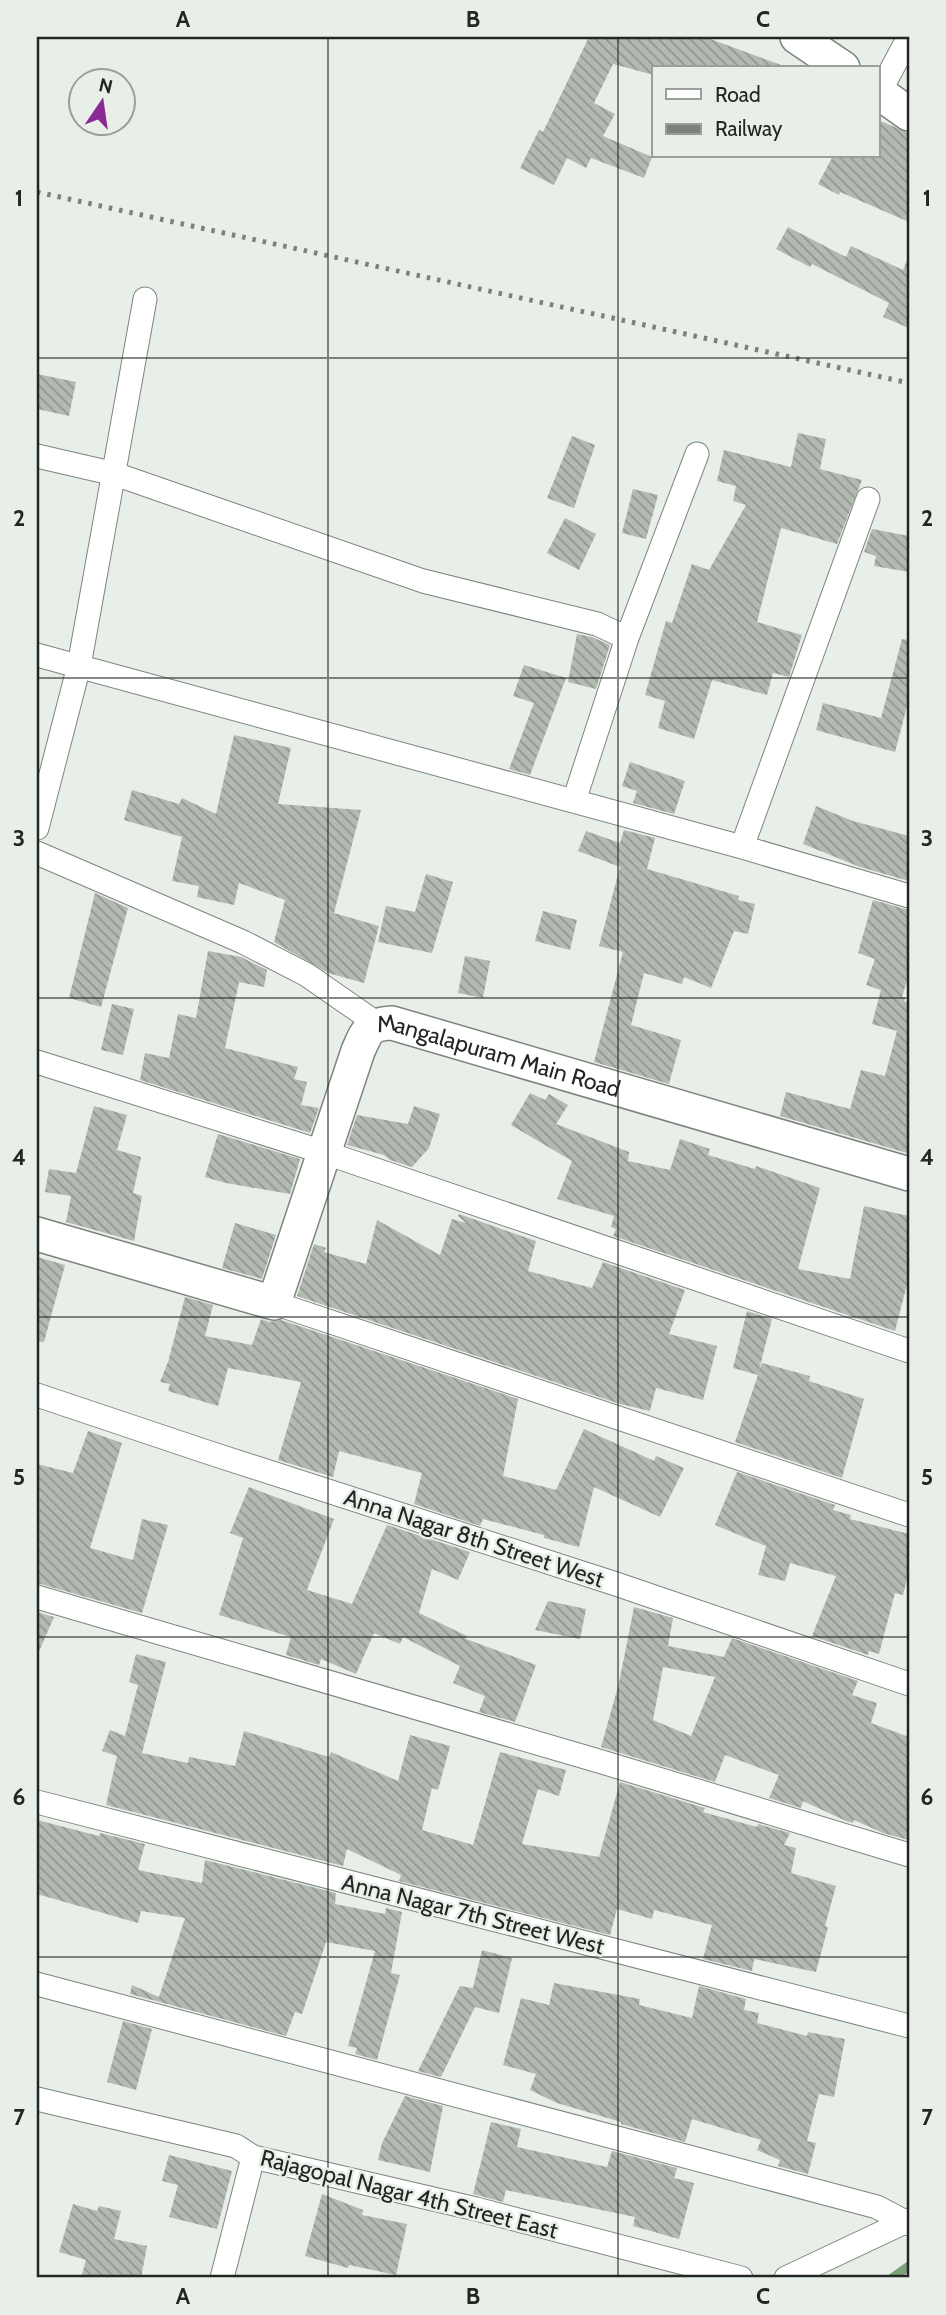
<svg xmlns="http://www.w3.org/2000/svg" width="946" height="2315" font-family="Cabin,sans-serif">
	<defs>
		<pattern id="building-back-hatch" width="6" height="6" patternUnits="userSpaceOnUse" patternTransform="scale(1.75)"><rect width="6" height="6" fill="#b3bab2"/><path d="M-1 5l2 2M0 0l6 6M5-1l2 2" fill="none" stroke="#919790"/></pattern>
	</defs>
	<rect width="100%" height="100%" fill="#e8efe8"/>
	<g fill="none" stroke-linecap="round" stroke-linejoin="round">
		<path stroke="#7aa179" stroke-width="9" d="M 892,2278 L 909,2266"/>
	</g>
	<path fill="url(#building-back-hatch)" fill-rule="evenodd" d="M 589,37 L 705,37 L 784,66 L 783,68 L 654,68 L 654,75 L 613,64 L 594,103 L 615,114 L 603,136 L 652,157 L 644,178 L 591,158 L 586,168 L 567,158 L 554,185 L 520,168 L 539,130 L 543,132 Z
		M 878,120 L 909,133 L 909,222 L 840,192 L 839,195 L 818,184 L 833,156 L 878,156 Z
		M 788,227 L 846,257 L 851,246 L 903,270 L 909,255 L 909,328 L 883,317 L 889,303 L 812,264 L 810,267 L 776,249 Z
		M 37,374 L 76,382 L 69,416 L 37,409 Z
		M 798,433 L 826,439 L 820,469 L 862,480 L 837,544 L 781,528 L 757,622 L 802,635 L 789,677 L 773,673 L 767,695 L 712,680 L 694,739 L 658,728 L 665,701 L 645,695 L 666,621 L 672,623 L 692,564 L 709,570 L 746,505 L 733,501 L 736,486 L 717,481 L 724,450 L 791,467 Z
		M 572,436 L 595,445 L 574,508 L 547,498 Z
		M 633,489 L 658,495 L 646,539 L 622,533 Z
		M 565,518 L 596,534 L 579,570 L 547,553 Z
		M 872,529 L 909,536 L 909,572 L 874,566 L 876,556 L 864,552 Z
		M 577,634 L 592,637 L 610,645 L 596,689 L 568,682 Z
		M 902,639 L 909,640 L 909,699 L 895,752 L 816,730 L 823,703 L 881,718 Z
		M 524,665 L 566,678 L 530,775 L 509,769 L 534,703 L 513,696 Z
		M 234,735 L 291,748 L 278,804 L 361,810 L 334,913 L 379,926 L 364,983 L 328,973 L 274,942 L 285,900 L 239,883 L 234,905 L 197,897 L 199,886 L 172,881 L 182,837 L 124,820 L 132,790 L 179,804 L 182,798 L 216,814 Z
		M 630,762 L 685,781 L 674,814 L 633,803 L 637,791 L 622,786 Z
		M 816,806 L 853,821 L 909,836 L 909,881 L 860,867 L 803,844 Z
		M 624,830 L 655,838 L 647,869 L 739,896 L 738,900 L 755,904 L 748,934 L 734,931 L 711,988 L 684,977 L 682,984 L 644,973 L 631,1025 L 681,1040 L 669,1084 L 594,1062 L 623,952 L 599,946 L 620,867 L 578,851 L 586,831 L 620,843 Z
		M 426,874 L 453,882 L 432,953 L 378,942 L 386,906 L 415,912 Z
		M 95,893 L 128,908 L 101,1007 L 69,998 Z
		M 873,900 L 909,910 L 909,974 L 902,997 L 905,998 L 904,1001 L 909,1003 L 909,1143 L 907,1153 L 780,1116 L 786,1092 L 850,1109 L 861,1070 L 885,1076 L 897,1031 L 872,1024 L 881,990 L 866,985 L 875,959 L 858,953 Z
		M 543,911 L 577,920 L 570,950 L 535,941 Z
		M 208,951 L 241,957 L 267,970 L 264,987 L 239,982 L 225,1048 L 298,1067 L 294,1079 L 307,1082 L 301,1105 L 319,1108 L 310,1133 L 140,1080 L 145,1053 L 169,1058 L 178,1014 L 196,1018 Z
		M 465,956 L 490,961 L 483,998 L 458,993 Z
		M 112,1004 L 134,1009 L 123,1055 L 101,1050 Z
		M 530,1093 L 545,1100 L 549,1094 L 568,1105 L 556,1124 L 629,1152 L 628,1161 L 670,1170 L 680,1139 L 710,1149 L 708,1155 L 755,1169 L 756,1166 L 820,1188 L 798,1269 L 850,1279 L 864,1206 L 909,1216 L 909,1277 L 895,1331 L 613,1236 L 616,1229 L 611,1227 L 614,1216 L 557,1199 L 572,1161 L 511,1125 Z
		M 94,1106 L 127,1115 L 117,1150 L 141,1157 L 133,1193 L 142,1196 L 134,1241 L 66,1222 L 71,1196 L 45,1192 L 49,1169 L 76,1173 Z
		M 414,1106 L 440,1114 L 429,1148 L 412,1167 L 390,1160 L 384,1155 L 347,1145 L 357,1115 L 408,1124 Z
		M 218,1134 L 300,1159 L 290,1194 L 226,1183 L 205,1177 Z
		M 459,1214 L 536,1241 L 528,1271 L 592,1288 L 603,1262 L 685,1290 L 669,1334 L 717,1346 L 703,1400 L 656,1388 L 650,1411 L 620,1404 L 297,1296 L 314,1244 L 326,1248 L 324,1252 L 366,1264 L 377,1220 L 440,1255 L 452,1219 L 466,1223 L 458,1216 Z
		M 235,1223 L 276,1235 L 262,1279 L 222,1268 Z
		M 37,1257 L 65,1265 L 44,1342 L 37,1341 Z
		M 185,1297 L 213,1305 L 205,1336 L 252,1345 L 261,1319 L 269,1322 L 281,1320 L 518,1399 L 503,1476 L 556,1490 L 584,1429 L 654,1461 L 656,1456 L 684,1468 L 660,1517 L 594,1487 L 579,1547 L 544,1538 L 544,1535 L 483,1519 L 480,1526 L 414,1504 L 422,1473 L 339,1451 L 333,1477 L 278,1460 L 301,1382 L 228,1368 L 218,1406 L 168,1391 L 170,1384 L 160,1382 L 168,1362 Z
		M 747,1311 L 772,1319 L 759,1370 L 762,1363 L 810,1376 L 809,1381 L 864,1399 L 842,1478 L 735,1442 L 758,1375 L 733,1368 Z
		M 88,1431 L 122,1443 L 90,1548 L 133,1560 L 142,1519 L 168,1525 L 142,1613 L 37,1583 L 37,1464 L 73,1473 Z
		M 737,1472 L 835,1505 L 833,1510 L 851,1515 L 850,1519 L 909,1534 L 909,1571 L 903,1595 L 895,1593 L 879,1654 L 869,1651 L 868,1655 L 812,1636 L 836,1576 L 790,1563 L 785,1581 L 758,1575 L 766,1546 L 715,1525 Z
		M 249,1487 L 334,1519 L 307,1590 L 352,1604 L 387,1525 L 470,1552 L 458,1580 L 432,1569 L 419,1613 L 467,1636 L 466,1639 L 536,1665 L 515,1722 L 479,1712 L 485,1696 L 453,1683 L 460,1666 L 403,1637 L 400,1644 L 374,1633 L 356,1674 L 321,1659 L 319,1665 L 286,1655 L 291,1637 L 219,1615 L 243,1538 L 230,1533 Z
		M 548,1601 L 586,1609 L 580,1639 L 535,1630 Z
		M 634,1607 L 673,1618 L 668,1646 L 724,1657 L 732,1638 L 858,1681 L 852,1695 L 877,1703 L 871,1723 L 909,1737 L 909,1840 L 883,1833 L 854,1820 L 853,1823 L 846,1821 L 803,1801 L 801,1808 L 769,1798 L 779,1775 L 725,1755 L 715,1782 L 601,1747 L 619,1683 ZM 663,1667 L 715,1677 L 691,1736 L 653,1720 Z
		M 37,1612 L 54,1617 L 37,1656 Z
		M 136,1654 L 166,1662 L 142,1753 L 188,1763 L 189,1757 L 235,1766 L 244,1731 L 329,1757 L 331,1752 L 398,1781 L 410,1735 L 450,1746 L 438,1790 L 432,1788 L 422,1830 L 473,1845 L 500,1752 L 566,1770 L 559,1796 L 538,1789 L 522,1844 L 599,1857 L 620,1782 L 705,1808 L 703,1812 L 757,1827 L 758,1824 L 790,1833 L 784,1845 L 796,1848 L 791,1873 L 836,1886 L 825,1926 L 828,1927 L 816,1972 L 754,1959 L 752,1971 L 703,1959 L 712,1925 L 654,1910 L 652,1919 L 617,1909 L 610,1935 L 399,1881 L 401,1875 L 347,1849 L 343,1866 L 106,1805 L 117,1756 L 102,1751 L 110,1730 L 125,1736 L 138,1685 L 129,1682 Z
		M 37,1820 L 99,1836 L 100,1833 L 145,1844 L 138,1870 L 202,1883 L 205,1860 L 336,1893 L 335,1904 L 385,1914 L 386,1908 L 402,1912 L 391,1973 L 400,1975 L 377,2060 L 355,2054 L 357,2048 L 348,2046 L 375,1951 L 326,1942 L 302,2014 L 295,2012 L 286,2036 L 130,1994 L 132,1985 L 159,1997 L 185,1918 L 141,1911 L 138,1923 L 37,1894 Z
		M 482,1950 L 512,1958 L 499,2013 L 475,2007 L 441,2077 L 418,2071 L 460,1986 L 473,1988 Z
		M 554,1983 L 640,1999 L 639,2005 L 692,2018 L 699,1986 L 746,1999 L 744,2010 L 759,2013 L 757,2023 L 807,2036 L 808,2032 L 845,2039 L 834,2097 L 819,2094 L 807,2141 L 816,2143 L 808,2174 L 778,2166 L 780,2160 L 757,2150 L 761,2140 L 692,2119 L 685,2142 L 621,2124 L 621,2122 L 557,2103 L 530,2090 L 536,2074 L 503,2065 L 521,1998 L 549,2005 Z
		M 123,2021 L 152,2029 L 136,2090 L 107,2082 Z
		M 405,2096 L 443,2106 L 430,2172 L 378,2160 L 382,2143 Z
		M 491,2122 L 521,2129 L 517,2147 L 607,2167 L 612,2151 L 677,2168 L 674,2178 L 694,2183 L 679,2239 L 633,2226 L 635,2217 L 506,2190 L 503,2202 L 473,2194 Z
		M 169,2155 L 232,2171 L 217,2229 L 169,2217 L 178,2185 L 162,2181 Z
		M 322,2194 L 363,2210 L 362,2215 L 407,2224 L 396,2275 L 349,2265 L 348,2268 L 305,2256 Z
		M 73,2204 L 97,2211 L 99,2206 L 121,2211 L 114,2239 L 147,2246 L 141,2278 L 81,2278 L 86,2260 L 59,2252 Z"/>
	<g fill="none" stroke-linecap="round" stroke-linejoin="round">
		<g stroke="#7d847d" stroke-width="25">
			<path id="street" d="M 879,93 L 909,37
				M 37,456 L 115,474 L 423,581 L 597,624 L 627,638
				M 37,655 L 742,847 L 909,896
				M 574,801 L 627,638 L 697,454
				M 37,828 L 79,666 L 145,299
				M 742,847 L 868,499
				M 37,853 L 243,942 L 307,975 L 376,1023
				M 37,1062 L 323,1152 L 909,1351
				M 274,1303 L 909,1515
				M 37,1395 L 210,1453 L 616,1584 L 909,1684
				M 37,1597 L 602,1762 L 909,1855
				M 37,1802 L 909,2026
				M 37,1984 L 877,2207 L 909,2224
				M 37,2099 L 236,2146 L 253,2157 L 476,2209 L 741,2278
				M 222,2278 L 253,2157
				M 786,2278 L 909,2220"/>
		</g>
		<g stroke="#7d847d" stroke-width="36">
			<g id="secondary">
				<path d="M 797,37 L 843,68"/>
				<path d="M 878,92 L 909,114"/>
				<path id="s1" d="M 37,1234 L 274,1303 L 358,1051 C 367,1031 368,1024 392,1023 L 909,1174"/>
			</g>
		</g>
		<use href="#street" stroke="#fff" stroke-width="23"/>
		<use href="#secondary" stroke="#fff" stroke-width="33"/>
		<path stroke="#7c817c" stroke-width="5" stroke-dasharray="3.5 7" stroke-linecap="butt" d="M 37,192 L 909,383"/>
	</g>
	<path fill="none" stroke="#232623" stroke-width="2" stroke-opacity="0.55" d="M 328,37 L 328,2278M 618,37 L 618,2278M 37,358 L 909,358M 37,678 L 909,678M 37,998 L 909,998M 37,1317 L 909,1317M 37,1637 L 909,1637M 37,1957 L 909,1957"/>
	<g text-anchor="middle" dominant-baseline="central" stroke-width="5" stroke-linejoin="round" paint-order="stroke">
		<g font-size="23" fill="#232623" stroke="#e8efe8">
			<text stroke="none"><textPath href="#s1" startOffset="672">Mangalapuram Main Road</textPath></text>
			<text transform="translate(474 1538) rotate(18)">Anna Nagar 8th Street West</text>
			<text transform="translate(473 1914) rotate(14)">Anna Nagar 7th Street West</text>
			<text transform="translate(409 2194) rotate(14)">Rajagopal Nagar 4th Street East</text>
		</g>
	</g>
	<rect width="946" height="2315" fill="none" stroke="#e8efe8" stroke-width="77"/>
	<rect x="652" y="66" width="228" height="91" fill="#e8efe8" stroke="#999f99" stroke-width="2"/>
	<rect x="666" y="89" width="35" height="10" fill="#ffffff" stroke="#999f99" stroke-width="2"/>
	<text x="715" y="102" font-size="21" fill="#232623">Road</text>
	<rect x="666" y="124" width="35" height="10" fill="#7c817c" stroke="#999f99" stroke-width="2"/>
	<text x="715" y="136" font-size="21" fill="#232623">Railway</text>
	<g transform="translate(102 102) rotate(13)"><circle r="33" fill="#e8efe8" stroke="#999f99" stroke-width="2"/>
	<path d="M0-5L12 26L0 18L-12 26Z" fill="#8a2a93"/>
	<text y="-10" font-size="19" font-weight="bold" text-anchor="middle" fill="#232623">N</text>
	</g>
	<rect x="38" y="38" width="870" height="2238" fill="none" stroke="#232623" stroke-width="2.5"/>
	<g font-size="23" text-anchor="middle" font-weight="bold" fill="#232623">
		<text x="183" y="27">A</text>
		<text x="473" y="27">B</text>
		<text x="763" y="27">C</text>
		<text x="19" y="206">1</text>
		<text x="927" y="206">1</text>
		<text x="19" y="526">2</text>
		<text x="927" y="526">2</text>
		<text x="19" y="846">3</text>
		<text x="927" y="846">3</text>
		<text x="19" y="1165">4</text>
		<text x="927" y="1165">4</text>
		<text x="19" y="1485">5</text>
		<text x="927" y="1485">5</text>
		<text x="19" y="1805">6</text>
		<text x="927" y="1805">6</text>
		<text x="19" y="2125">7</text>
		<text x="927" y="2125">7</text>
		<text x="183" y="2304">A</text>
		<text x="473" y="2304">B</text>
		<text x="763" y="2304">C</text>
	</g>
</svg>
